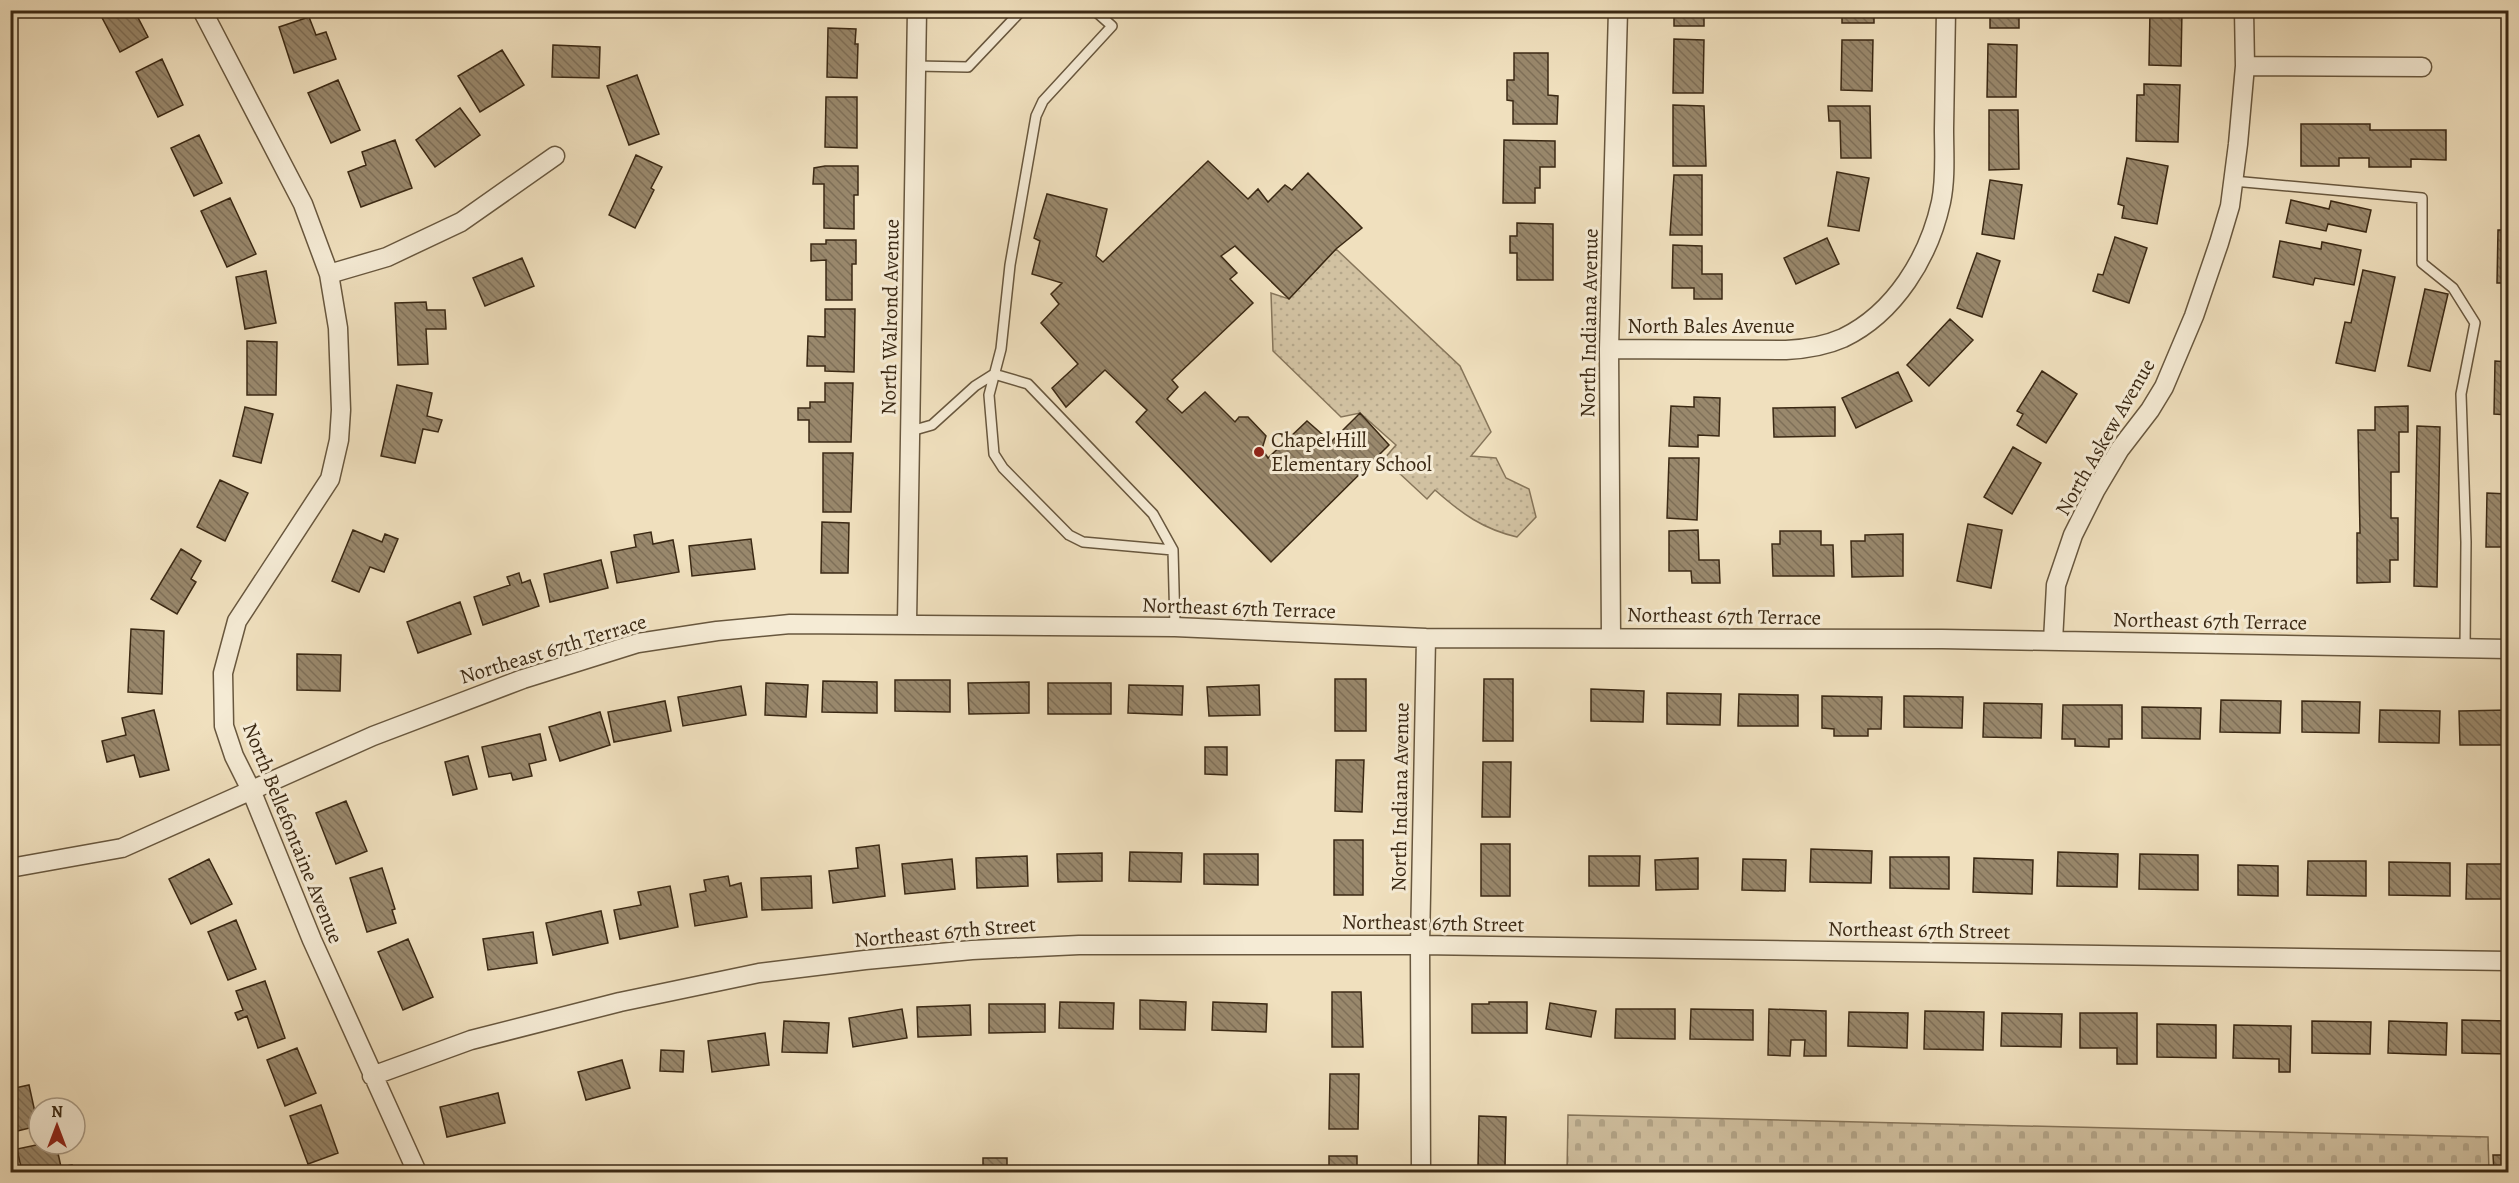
<svg xmlns="http://www.w3.org/2000/svg" width="2519" height="1183" font-family="Alegreya,serif">
	<defs>
		<pattern id="cemetery-stones" width="16" height="16" patternUnits="userSpaceOnUse" patternTransform="scale(1.5)"><rect width="16" height="16" fill="#d1c1a1"/><path d="M2 7V4a2 2 0 0 1 4 0v3zM10 15v-3a2 2 0 0 1 4 0v3z" fill="#b4a68a"/></pattern>
		<pattern id="park-dots" width="8" height="8" patternUnits="userSpaceOnUse" patternTransform="scale(1.5)"><rect width="8" height="8" fill="#d1c1a1"/><path d="M2 2h.1M6 6h.1" fill="none" stroke="#b4a68a" stroke-width="1.8" stroke-linecap="round"/></pattern>
		<pattern id="building-back-hatch" width="6" height="6" patternUnits="userSpaceOnUse" patternTransform="scale(1.5)"><rect width="6" height="6" fill="#99886c"/><path d="M-1 5l2 2M0 0l6 6M5-1l2 2" fill="none" stroke="#7e6f58"/></pattern>
	</defs>
	<rect width="100%" height="100%" fill="#f0e0be"/>
	<filter id="stains"><feTurbulence type="fractalNoise" baseFrequency=".00333" numOctaves="4"/><feColorMatrix values="0 0 0 0 .2 0 0 0 0 .09 0 0 0 0 .02 0 0 0 .5 -.17"/></filter>
	<radialGradient id="worn" r=".72"><stop offset=".6" stop-color="#630" stop-opacity="0"/><stop offset="1" stop-color="#630" stop-opacity=".3"/></radialGradient>
	<path fill="url(#cemetery-stones)" stroke="#86755a" stroke-width="1.5" d="M 1568,1115 L 2488,1137 L 2489,1172 L 1567,1172 Z"/>
	<path fill="url(#park-dots)" stroke="#86755a" stroke-width="1.5" d="M 1336,249 L 1460,366 L 1491,432 L 1471,456 L 1496,458 L 1506,478 L 1529,489 L 1536,517 L 1517,537 C 1483,529 1462,514 1435,490 L 1427,499 L 1384,459 L 1396,445 L 1360,413 L 1341,417 L 1273,351 L 1271,293 L 1289,299 Z"/>
	<path fill="url(#building-back-hatch)" stroke="#3b2914" stroke-width="1.5" d="M 98,10 L 134,10 L 148,37 L 120,52 Z
		M 1674,10 L 1704,10 L 1704,26 L 1674,26 Z
		M 1842,10 L 1874,10 L 1874,23 L 1842,23 Z
		M 1990,10 L 2019,10 L 2019,28 L 1990,28 Z
		M 2150,10 L 2182,10 L 2181,66 L 2149,65 Z
		M 2506,10 L 2508,10 L 2508,92 L 2505,92 Z
		M 309,17 L 316,35 L 326,32 L 336,59 L 294,73 L 279,27 Z
		M 828,28 L 856,29 L 855,44 L 858,44 L 857,78 L 827,77 Z
		M 1674,39 L 1704,40 L 1703,93 L 1673,93 Z
		M 1842,40 L 1873,40 L 1872,91 L 1841,90 Z
		M 1988,44 L 2017,45 L 2016,97 L 1987,97 Z
		M 553,45 L 600,47 L 599,78 L 552,77 Z
		M 502,50 L 524,85 L 480,112 L 458,76 Z
		M 1514,53 L 1548,53 L 1548,95 L 1558,96 L 1557,124 L 1513,124 L 1513,101 L 1507,100 L 1507,80 L 1514,80 Z
		M 162,59 L 183,105 L 158,117 L 136,72 Z
		M 637,75 L 659,134 L 629,145 L 607,86 Z
		M 338,80 L 360,130 L 331,143 L 308,93 Z
		M 2144,84 L 2180,85 L 2178,142 L 2136,141 L 2137,95 L 2144,95 Z
		M 826,97 L 857,97 L 857,148 L 825,147 Z
		M 1673,105 L 1704,106 L 1706,166 L 1673,166 Z
		M 1828,106 L 1870,106 L 1871,158 L 1841,158 L 1840,121 L 1829,121 Z
		M 460,108 L 480,135 L 435,167 L 416,140 Z
		M 1989,110 L 2018,110 L 2019,169 L 1989,170 Z
		M 2301,124 L 2370,124 L 2370,130 L 2446,130 L 2446,160 L 2411,159 L 2411,167 L 2369,167 L 2369,158 L 2339,158 L 2339,166 L 2301,166 Z
		M 199,135 L 222,183 L 194,196 L 171,148 Z
		M 395,140 L 412,188 L 361,207 L 348,172 L 366,165 L 362,152 Z
		M 1504,140 L 1555,141 L 1555,167 L 1540,167 L 1540,188 L 1535,188 L 1535,203 L 1503,203 Z
		M 636,155 L 662,167 L 651,188 L 654,190 L 635,228 L 609,215 Z
		M 2127,158 L 2168,166 L 2157,224 L 2122,218 L 2124,206 L 2118,204 Z
		M 1208,161 L 1248,199 L 1258,189 L 1268,202 L 1285,185 L 1292,190 L 1308,173 L 1362,228 L 1336,249 L 1289,299 L 1235,246 L 1221,256 L 1237,273 L 1230,279 L 1253,303 L 1172,380 L 1178,387 L 1167,399 L 1182,413 L 1205,392 L 1235,422 L 1239,417 L 1248,417 L 1266,436 L 1262,449 L 1268,458 L 1307,421 L 1331,442 L 1360,413 L 1389,445 L 1271,562 L 1136,422 L 1147,410 L 1105,370 L 1066,407 L 1052,388 L 1078,364 L 1041,323 L 1059,304 L 1051,294 L 1062,283 L 1032,274 L 1040,241 L 1034,238 L 1047,194 L 1107,209 L 1096,256 L 1103,262 Z
		M 825,166 L 858,166 L 858,195 L 854,195 L 854,229 L 824,228 L 824,184 L 813,184 L 814,168 Z
		M 1837,172 L 1869,178 L 1859,231 L 1828,226 Z
		M 1674,175 L 1702,175 L 1702,235 L 1670,235 Z
		M 1990,180 L 2022,185 L 2014,239 L 1982,234 Z
		M 230,198 L 256,254 L 227,267 L 201,211 Z
		M 2291,200 L 2329,209 L 2331,201 L 2371,210 L 2366,232 L 2328,224 L 2326,231 L 2286,223 Z
		M 1517,223 L 1553,224 L 1553,280 L 1517,280 L 1517,253 L 1510,253 L 1510,236 L 1517,236 Z
		M 2498,230 L 2508,230 L 2508,283 L 2497,283 Z
		M 2115,237 L 2147,248 L 2129,303 L 2093,291 L 2098,274 L 2103,275 Z
		M 1827,238 L 1839,264 L 1796,284 L 1784,258 Z
		M 826,240 L 856,240 L 856,264 L 852,264 L 852,300 L 826,300 L 826,260 L 811,261 L 811,244 L 826,244 Z
		M 2280,241 L 2321,249 L 2322,242 L 2361,250 L 2354,285 L 2315,278 L 2313,285 L 2273,277 Z
		M 1673,245 L 1702,246 L 1702,274 L 1722,274 L 1722,299 L 1694,299 L 1694,288 L 1672,288 Z
		M 1977,253 L 2000,261 L 1982,317 L 1957,308 Z
		M 522,258 L 534,286 L 485,306 L 473,278 Z
		M 2363,270 L 2395,277 L 2375,371 L 2336,363 L 2345,322 L 2351,323 Z
		M 266,271 L 276,323 L 245,329 L 236,277 Z
		M 2425,289 L 2448,294 L 2430,371 L 2408,366 Z
		M 426,302 L 427,310 L 445,310 L 446,329 L 426,329 L 428,364 L 398,365 L 395,303 Z
		M 825,309 L 855,309 L 854,372 L 825,371 L 825,366 L 807,366 L 808,336 L 825,337 Z
		M 1950,319 L 1973,340 L 1929,386 L 1907,365 Z
		M 247,341 L 277,342 L 276,395 L 247,395 Z
		M 2495,361 L 2508,362 L 2508,415 L 2494,414 Z
		M 2042,371 L 2077,394 L 2046,443 L 2017,425 L 2023,414 L 2017,411 Z
		M 1898,372 L 1912,401 L 1856,428 L 1842,398 Z
		M 825,383 L 853,383 L 851,442 L 809,442 L 809,420 L 798,420 L 798,408 L 810,408 L 810,402 L 825,402 Z
		M 397,385 L 432,393 L 427,416 L 442,420 L 438,432 L 423,429 L 415,463 L 381,456 Z
		M 1694,397 L 1720,398 L 1719,436 L 1698,435 L 1698,447 L 1669,446 L 1671,406 L 1694,407 Z
		M 2408,406 L 2408,432 L 2399,432 L 2399,472 L 2391,472 L 2391,518 L 2398,518 L 2398,560 L 2390,560 L 2390,582 L 2357,583 L 2357,533 L 2360,533 L 2358,430 L 2375,430 L 2375,407 Z
		M 245,407 L 273,414 L 261,463 L 233,456 Z
		M 1835,407 L 1835,436 L 1774,437 L 1773,408 Z
		M 2417,426 L 2440,427 L 2437,587 L 2414,586 Z
		M 2013,447 L 2041,463 L 2012,514 L 1984,497 Z
		M 823,453 L 853,453 L 851,512 L 823,512 Z
		M 1669,458 L 1699,458 L 1697,520 L 1667,518 Z
		M 220,480 L 248,493 L 225,541 L 197,527 Z
		M 2487,493 L 2508,494 L 2508,547 L 2486,547 Z
		M 822,522 L 849,523 L 848,573 L 821,573 Z
		M 1968,524 L 2002,530 L 1991,588 L 1957,581 Z
		M 353,530 L 382,542 L 385,534 L 398,539 L 384,572 L 370,567 L 359,592 L 332,581 Z
		M 1698,530 L 1699,560 L 1719,560 L 1720,583 L 1692,583 L 1691,571 L 1669,571 L 1669,531 Z
		M 1780,531 L 1821,531 L 1821,545 L 1833,545 L 1834,576 L 1773,576 L 1772,544 L 1780,544 Z
		M 651,532 L 653,544 L 673,540 L 679,572 L 617,583 L 611,552 L 636,547 L 634,535 Z
		M 1903,534 L 1903,576 L 1852,577 L 1851,541 L 1865,541 L 1865,535 Z
		M 751,539 L 755,569 L 692,576 L 689,546 Z
		M 181,549 L 201,561 L 191,579 L 196,582 L 177,614 L 151,599 Z
		M 601,560 L 608,588 L 550,602 L 544,574 Z
		M 519,573 L 522,583 L 530,580 L 539,606 L 483,625 L 474,597 L 510,585 L 507,577 Z
		M 460,602 L 471,634 L 418,653 L 407,622 Z
		M 131,629 L 164,631 L 162,694 L 128,692 Z
		M 297,654 L 341,655 L 340,691 L 297,690 Z
		M 1335,679 L 1366,679 L 1366,731 L 1335,731 Z
		M 1484,679 L 1513,679 L 1513,741 L 1483,741 Z
		M 895,680 L 950,680 L 950,712 L 895,711 Z
		M 823,681 L 877,682 L 877,713 L 822,712 Z
		M 1029,682 L 1029,713 L 969,714 L 968,683 Z
		M 766,683 L 808,685 L 806,717 L 765,715 Z
		M 1048,683 L 1111,683 L 1111,714 L 1048,714 Z
		M 1129,685 L 1183,686 L 1182,715 L 1128,713 Z
		M 1259,685 L 1260,715 L 1209,716 L 1207,687 Z
		M 741,686 L 746,715 L 683,726 L 678,697 Z
		M 1591,689 L 1644,691 L 1643,722 L 1591,721 Z
		M 1667,693 L 1721,694 L 1720,725 L 1667,724 Z
		M 1739,694 L 1798,695 L 1798,726 L 1738,726 Z
		M 1822,696 L 1882,697 L 1881,729 L 1868,729 L 1868,736 L 1834,736 L 1834,729 L 1822,728 Z
		M 1904,696 L 1963,697 L 1962,728 L 1904,727 Z
		M 2221,700 L 2281,701 L 2280,733 L 2220,732 Z
		M 665,701 L 671,731 L 614,742 L 608,712 Z
		M 2302,701 L 2360,702 L 2359,733 L 2302,732 Z
		M 1984,703 L 2042,704 L 2041,738 L 1983,737 Z
		M 2063,705 L 2122,705 L 2122,739 L 2109,739 L 2109,747 L 2075,746 L 2075,739 L 2062,739 Z
		M 2142,707 L 2201,708 L 2200,739 L 2142,738 Z
		M 154,710 L 169,770 L 140,777 L 134,755 L 107,762 L 102,741 L 126,735 L 122,718 Z
		M 2380,710 L 2440,711 L 2439,743 L 2379,742 Z
		M 2508,710 L 2508,745 L 2460,745 L 2459,711 Z
		M 600,712 L 610,745 L 560,761 L 549,727 Z
		M 540,734 L 546,760 L 529,764 L 532,776 L 513,780 L 511,773 L 489,777 L 482,747 Z
		M 1205,747 L 1227,747 L 1227,775 L 1205,774 Z
		M 468,756 L 477,789 L 453,795 L 445,762 Z
		M 1336,760 L 1364,760 L 1362,812 L 1335,811 Z
		M 1483,762 L 1511,762 L 1510,817 L 1482,817 Z
		M 346,801 L 367,851 L 336,864 L 316,813 Z
		M 1334,840 L 1363,840 L 1363,895 L 1334,895 Z
		M 1481,844 L 1510,844 L 1510,896 L 1481,896 Z
		M 879,845 L 885,896 L 833,903 L 829,871 L 858,868 L 856,848 Z
		M 1811,849 L 1872,851 L 1871,883 L 1810,882 Z
		M 1130,852 L 1182,853 L 1181,882 L 1129,881 Z
		M 2058,852 L 2118,854 L 2117,887 L 2057,886 Z
		M 1102,853 L 1102,881 L 1058,882 L 1057,854 Z
		M 1204,854 L 1258,854 L 1258,885 L 1204,884 Z
		M 2140,854 L 2198,855 L 2198,890 L 2139,889 Z
		M 1027,856 L 1028,886 L 977,888 L 976,858 Z
		M 1589,856 L 1640,856 L 1639,886 L 1589,886 Z
		M 1890,857 L 1949,857 L 1949,889 L 1890,888 Z
		M 1698,858 L 1698,889 L 1656,890 L 1655,860 Z
		M 1974,858 L 2033,860 L 2032,894 L 1973,892 Z
		M 209,859 L 232,904 L 191,924 L 169,879 Z
		M 952,859 L 955,889 L 905,894 L 902,864 Z
		M 1743,859 L 1786,860 L 1785,891 L 1742,890 Z
		M 2308,861 L 2366,861 L 2366,896 L 2307,895 Z
		M 2389,862 L 2450,863 L 2450,896 L 2389,895 Z
		M 2467,864 L 2508,864 L 2508,899 L 2466,899 Z
		M 2238,865 L 2278,866 L 2278,896 L 2238,895 Z
		M 382,868 L 395,909 L 392,910 L 396,923 L 367,932 L 350,878 Z
		M 728,876 L 730,886 L 741,883 L 747,917 L 695,926 L 690,894 L 706,891 L 704,880 Z
		M 811,876 L 812,908 L 762,910 L 761,878 Z
		M 670,886 L 678,927 L 620,939 L 614,910 L 641,905 L 638,892 Z
		M 601,911 L 608,943 L 553,955 L 546,923 Z
		M 236,920 L 256,969 L 228,980 L 208,932 Z
		M 533,932 L 537,963 L 488,970 L 483,939 Z
		M 408,939 L 433,997 L 403,1010 L 378,952 Z
		M 265,981 L 285,1038 L 258,1048 L 247,1016 L 238,1020 L 235,1013 L 243,1010 L 236,991 Z
		M 1332,992 L 1361,992 L 1363,1047 L 1332,1047 Z
		M 1140,1000 L 1186,1002 L 1185,1030 L 1140,1029 Z
		M 1060,1002 L 1114,1003 L 1113,1029 L 1059,1028 Z
		M 1213,1002 L 1267,1004 L 1266,1032 L 1212,1030 Z
		M 1489,1002 L 1527,1002 L 1527,1033 L 1472,1033 L 1472,1004 L 1489,1004 Z
		M 1550,1003 L 1596,1011 L 1591,1037 L 1546,1029 Z
		M 989,1004 L 1045,1004 L 1045,1032 L 989,1033 Z
		M 970,1005 L 971,1035 L 918,1037 L 917,1007 Z
		M 902,1009 L 907,1038 L 853,1047 L 849,1018 Z
		M 1616,1009 L 1675,1009 L 1675,1039 L 1615,1038 Z
		M 1691,1009 L 1753,1010 L 1753,1040 L 1690,1039 Z
		M 1769,1009 L 1826,1011 L 1826,1056 L 1804,1056 L 1805,1040 L 1791,1040 L 1790,1056 L 1768,1055 Z
		M 1925,1011 L 1984,1012 L 1983,1050 L 1924,1049 Z
		M 1849,1012 L 1908,1013 L 1907,1048 L 1848,1046 Z
		M 2002,1013 L 2062,1014 L 2061,1047 L 2001,1046 Z
		M 2080,1013 L 2137,1013 L 2137,1064 L 2117,1064 L 2117,1048 L 2080,1048 Z
		M 2462,1020 L 2508,1021 L 2508,1054 L 2462,1053 Z
		M 784,1021 L 829,1023 L 827,1053 L 782,1052 Z
		M 2312,1021 L 2371,1022 L 2370,1054 L 2312,1053 Z
		M 2389,1021 L 2447,1023 L 2446,1055 L 2388,1053 Z
		M 2157,1024 L 2216,1025 L 2216,1058 L 2157,1057 Z
		M 2234,1025 L 2291,1026 L 2290,1072 L 2279,1072 L 2279,1059 L 2233,1058 Z
		M 765,1033 L 769,1065 L 712,1072 L 708,1041 Z
		M 297,1048 L 316,1093 L 285,1106 L 267,1060 Z
		M 661,1050 L 684,1051 L 683,1072 L 660,1071 Z
		M 622,1060 L 630,1088 L 586,1100 L 578,1072 Z
		M 1330,1074 L 1359,1074 L 1358,1129 L 1329,1129 Z
		M 29,1085 L 38,1126 L 13,1132 L 10,1120 L 10,1089 Z
		M 498,1093 L 505,1123 L 447,1137 L 440,1107 Z
		M 321,1105 L 338,1153 L 308,1164 L 290,1116 Z
		M 1479,1116 L 1506,1117 L 1505,1167 L 1478,1167 Z
		M 41,1144 L 56,1144 L 61,1167 L 72,1165 L 73,1172 L 22,1172 L 17,1149 Z
		M 2493,1155 L 2508,1155 L 2508,1172 L 2494,1172 Z
		M 1329,1156 L 1357,1156 L 1357,1172 L 1329,1172 Z
		M 983,1158 L 1007,1158 L 1007,1169 L 1037,1168 L 1037,1172 L 983,1172 Z
		M 1068,1166 L 1105,1167 L 1105,1172 L 1068,1172 Z
		M 1140,1170 L 1185,1171 L 1185,1172 L 1140,1172 Z
		M 1208,1171 L 1262,1172 L 1208,1172 Z"/>
	<g fill="none" stroke-linecap="round" stroke-linejoin="round">
		<g stroke="#68573e" stroke-width="12">
			<path id="service" d="M 1094,10 L 1112,26 L 1043,101 L 1036,116 L 1010,265 L 1001,349 L 989,395 L 994,454 L 1003,468 L 1069,535 L 1083,542 L 1173,550
				M 916,66 L 968,67 L 1022,10
				M 2233,181 L 2422,198 L 2422,263 L 2453,288 L 2475,323 L 2461,394 L 2466,542 L 2465,648
				M 911,431 L 932,425 L 975,386 L 994,374 L 1028,384 L 1153,514 L 1173,550 L 1175,627"/>
		</g>
		<g stroke="#68573e" stroke-width="21">
			<path id="minor" d="M 202,10 L 303,204 L 329,274 L 338,328 L 341,410 L 339,440 L 330,479 L 237,621 L 223,673 L 224,726 L 234,756 L 251,790 L 312,940 L 417,1172
				M 2245,66 L 2422,67
				M 329,274 L 387,257 L 461,222 L 555,156
				M 1609,349 L 1786,350 C 1806,349 1825,346 1843,338 C 1895,313 1929,257 1941,202 C 1946,178 1944,153 1944,129 C 1945,89 1945,50 1946,10
				M 907,623 L 917,10
				M 1611,637 L 1609,349 L 1618,10
				M 2053,641 L 2056,585 L 2073,535 L 2095,491 L 2120,449 L 2150,410 L 2164,387 L 2194,316 L 2219,243 L 2230,206 L 2238,144 L 2245,66 L 2244,10
				M 10,868 L 122,848 L 373,736 L 523,679 L 638,643 L 717,631 L 790,624 L 1175,627 L 1426,638 L 1942,639 L 2508,649
				M 372,1076 L 471,1040 L 620,1002 L 759,973 L 865,960 L 972,950 L 1079,945 L 1420,945 L 2508,961
				M 1421,1172 L 1420,945 L 1426,638"/>
		</g>
		<use href="#service" stroke="#f5ebd5" stroke-width="9"/>
		<use href="#minor" stroke="#f5ebd5" stroke-width="18"/>
	</g>
	<circle fill="#8f2418" stroke="#f5ebd5" stroke-width="2" cx="1259" cy="452" r="6"/>
	<g text-anchor="middle" dominant-baseline="central" stroke-width="6" stroke-linejoin="round" paint-order="stroke">
		<g font-size="21" fill="#3b2914" stroke="#f5ebd5">
			<text transform="translate(890 317) rotate(-89)">North Walrond Avenue</text>
			<text transform="translate(1589 323) rotate(-89)">North Indiana Avenue</text>
			<text x="1711" y="326">North Bales Avenue</text>
			<text transform="translate(2105 437) rotate(-60)">North Askew Avenue</text>
			<text transform="translate(1239 608) rotate(2)">Northeast 67th Terrace</text>
			<text transform="translate(1724 616) rotate(1)">Northeast 67th Terrace</text>
			<text transform="translate(2210 621) rotate(1)">Northeast 67th Terrace</text>
			<text transform="translate(553 649) rotate(-17)">Northeast 67th Terrace</text>
			<text transform="translate(1400 797) rotate(-89)">North Indiana Avenue</text>
			<text transform="translate(293 833) rotate(68)">North Bellefontaine Avenue</text>
			<text transform="translate(1433 923) rotate(1)">Northeast 67th Street</text>
			<text transform="translate(1919 930) rotate(1)">Northeast 67th Street</text>
			<text transform="translate(945 932) rotate(-5)">Northeast 67th Street</text>
		</g>
		<g font-size="21" fill="#3b2914" stroke="#f5ebd5" text-anchor="start">
			<text x="1271" y="440">Chapel Hill<tspan x="1271" dy="24">Elementary School</tspan></text>
		</g>
	</g>
	<rect width="2519" height="1183" fill="none" stroke="#f0e0be" stroke-width="36"/>
	<rect x="12" y="12" width="2495" height="1159" fill="none" stroke="#3b2914" stroke-width="3"/>
	<rect x="18" y="18" width="2483" height="1147" fill="none" stroke="#3b2914" stroke-width="1.5"/>
	<g transform="translate(57 1126)"><circle r="28" fill="#f5ebd5" stroke="#ab9d88" stroke-width="1.5"/>
	<path d="M0-4.5L10 22L0 15L-10 22Z" fill="#8f2418"/>
	<text y="-9" font-size="16" font-weight="bold" text-anchor="middle" fill="#3b2914">N</text>
	</g>
	<rect width="100%" height="100%" filter="url(#stains)"/>
	<rect width="100%" height="100%" fill="url(#worn)"/>
</svg>
